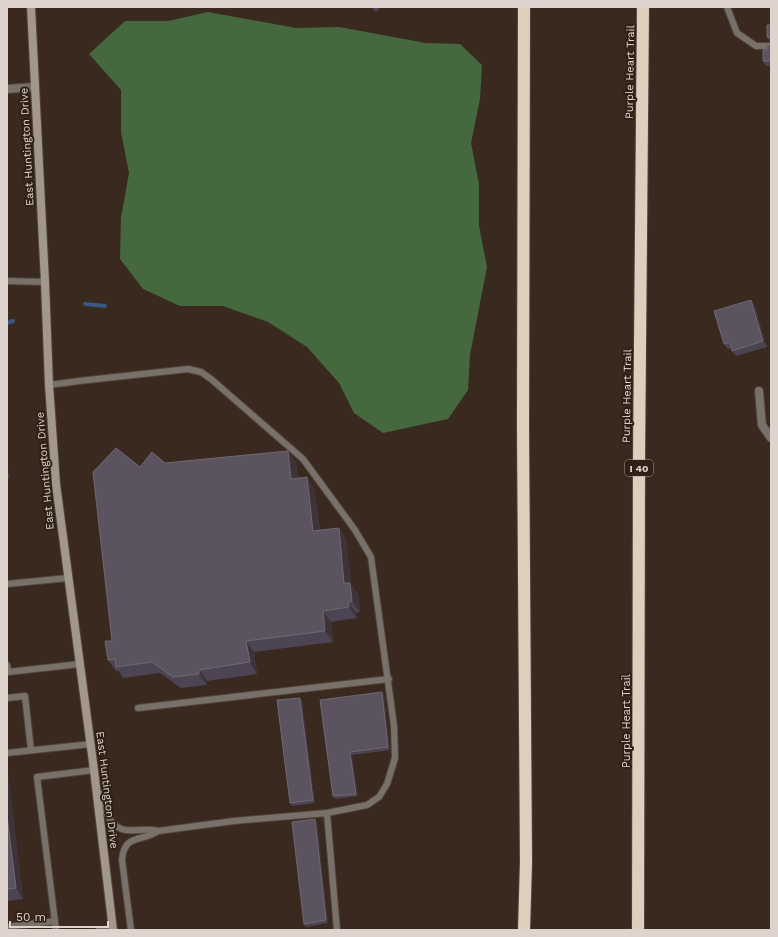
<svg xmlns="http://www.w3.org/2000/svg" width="778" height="937" font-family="'Work Sans',sans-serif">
	<rect width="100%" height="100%" fill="#39291f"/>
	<path fill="#45683e" d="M 208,12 L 296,28 L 339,27 L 426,43 L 460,44 L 482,65 L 480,99 L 471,143 L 479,184 L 479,226 L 487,267 L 470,355 L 468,390 L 448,419 L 383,433 L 354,413 L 339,383 L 307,347 L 268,322 L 223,306 L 180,306 L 143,289 L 120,259 L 121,217 L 129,173 L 121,132 L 121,90 L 89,54 L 125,21 L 168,21 Z"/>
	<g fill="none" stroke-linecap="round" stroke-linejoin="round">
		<path stroke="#3a5882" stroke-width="4" d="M 85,304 L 105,306
			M 7,323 L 13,321"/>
		<g stroke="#54443b" stroke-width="8">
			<path id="lane" d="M 727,7 L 737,33 L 756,46 L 771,46
				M 7,281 L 45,282
				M 49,385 L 79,381 L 188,369 L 201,372 L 211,379 L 303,459 L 355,530 L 371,557 L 394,726 L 395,758 L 387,784 L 379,797 L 367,805 L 327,813 L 337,930
				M 7,584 L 68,578
				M 7,665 L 8,672 L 80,664
				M 7,698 L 25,696 L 31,750
				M 138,708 L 389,679
				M 7,753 L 91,744
				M 100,793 C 103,808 109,828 126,830 C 137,831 148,828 158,831 L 234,821 L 327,813
				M 7,927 L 55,921
				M 56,930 L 37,777 L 94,770 L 95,773
				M 99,930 L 113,929
				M 131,930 L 122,860 C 124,833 143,842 158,831"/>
		</g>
		<g stroke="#54443b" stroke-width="10">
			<path id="street" d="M 7,89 L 34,87
				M 759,391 L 762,425 L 771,438"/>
		</g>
		<g stroke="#54443b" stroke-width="10">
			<path id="secondary" d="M 31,7 L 45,282 L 49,385 L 56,484 L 94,770 L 113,930"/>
		</g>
		<g stroke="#54443b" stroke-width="14">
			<path id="highway" d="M 524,7 L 523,426 L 526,862 L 524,930
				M 638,930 L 639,459 L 643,7"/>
		</g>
		<use href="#lane" stroke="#777169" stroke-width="6"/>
		<use href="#street" stroke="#777169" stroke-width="8"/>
		<use href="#secondary" stroke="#a1978b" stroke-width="8"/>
		<use href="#highway" stroke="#decebd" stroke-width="12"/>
	</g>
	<path fill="#4c4453" d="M 371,7 L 381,7 L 376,12 Z
		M 771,25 L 771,42 L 770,42 L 767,37 Z
		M 771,44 L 771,66 L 766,66 L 763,61 L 767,50 Z
		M 755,306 L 767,347 L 736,356 L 732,351 L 732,348 L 728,349 L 724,344 Z
		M 296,462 L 298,479 L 314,488 L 320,530 L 339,528 L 346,539 L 351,584 L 358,594 L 360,612 L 356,613 L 357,618 L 331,622 L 333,642 L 254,652 L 257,674 L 207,681 L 207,685 L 181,688 L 160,673 L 123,678 L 119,671 L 116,671 L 108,660 L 112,641 L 140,467 L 165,463 Z
		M 7,467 L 10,477 L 7,478 Z
		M 384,695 L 390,750 L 352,755 L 358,796 L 335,799 L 333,796 L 320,700 Z
		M 302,701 L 315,803 L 292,806 L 290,803 Z
		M 7,764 L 23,899 L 7,901 Z
		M 317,822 L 328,923 L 306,927 L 304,924 Z"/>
	<path fill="#3e3339" d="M 751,300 L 755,306 L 767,347 L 763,341 Z
		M 288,451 L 296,462 L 299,490 L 291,479 Z
		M 7,467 L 10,477 L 7,472 Z
		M 307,477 L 314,488 L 321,542 L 313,531 Z
		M 339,528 L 346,539 L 351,584 L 358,594 L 360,612 L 352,601 L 344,583 Z
		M 348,602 L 356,613 L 357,618 L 349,607 Z
		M 323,611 L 331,622 L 333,642 L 325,631 Z
		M 246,641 L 254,652 L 257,674 L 250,662 Z
		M 199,670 L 207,681 L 207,685 L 199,674 Z
		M 382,692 L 384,695 L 390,750 L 388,747 Z
		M 300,698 L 302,701 L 315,803 L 313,800 Z
		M 350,752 L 352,755 L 358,796 L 356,794 Z
		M 7,764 L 23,899 L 16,888 L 7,816 Z
		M 315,819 L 317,822 L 328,923 L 326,920 Z"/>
	<path fill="#5c5360" stroke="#706871" d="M 767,25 L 771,25 L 771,39 L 771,38 L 767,37 Z
		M 771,44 L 771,61 L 763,61 L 763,50 L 767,50 L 767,46 L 771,45 Z
		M 751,300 L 763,341 L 732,351 L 730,342 L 724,344 L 714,311 Z
		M 116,448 L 140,467 L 152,452 L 165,463 L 288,451 L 291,479 L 307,477 L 313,531 L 339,528 L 344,583 L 350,583 L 352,601 L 348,602 L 349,607 L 323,611 L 325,631 L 246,641 L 250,662 L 199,670 L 199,674 L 173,677 L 152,662 L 116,667 L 115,659 L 108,660 L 105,641 L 112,641 L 93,472 Z
		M 382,692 L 388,747 L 350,752 L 356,794 L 333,796 L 320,700 Z
		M 300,698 L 313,800 L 290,803 L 277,700 Z
		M 7,816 L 16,888 L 7,889 Z
		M 315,819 L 326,920 L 304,924 L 292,822 Z"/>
	<g text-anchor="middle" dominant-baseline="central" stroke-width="4" stroke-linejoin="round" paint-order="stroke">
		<rect fill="#2f2015" stroke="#aa9e96" stroke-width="1" x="625" y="460" width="28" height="16" rx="3"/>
		<g font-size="10" font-weight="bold" fill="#dfd4cd">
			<text x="639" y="468">I 40</text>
		</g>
		<g font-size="11" fill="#dfd4cd" stroke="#2f2015">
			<text transform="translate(630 72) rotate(-89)">Purple Heart Trail</text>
			<text transform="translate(27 147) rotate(-93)">East Huntington Drive</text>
			<text transform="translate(627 396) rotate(-89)">Purple Heart Trail</text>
			<text transform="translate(45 471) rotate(-95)">East Huntington Drive</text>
			<text transform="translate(626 721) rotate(-90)">Purple Heart Trail</text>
			<text transform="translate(107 790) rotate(83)">East Huntington Drive</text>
		</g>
	</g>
	<rect width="778" height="937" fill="none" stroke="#dfd4cd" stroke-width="16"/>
	<path d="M10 921v6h98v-6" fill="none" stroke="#dfd4cd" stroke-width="2"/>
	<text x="16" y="921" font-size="12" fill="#dfd4cd" stroke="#2f2015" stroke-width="3" paint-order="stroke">50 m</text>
</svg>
